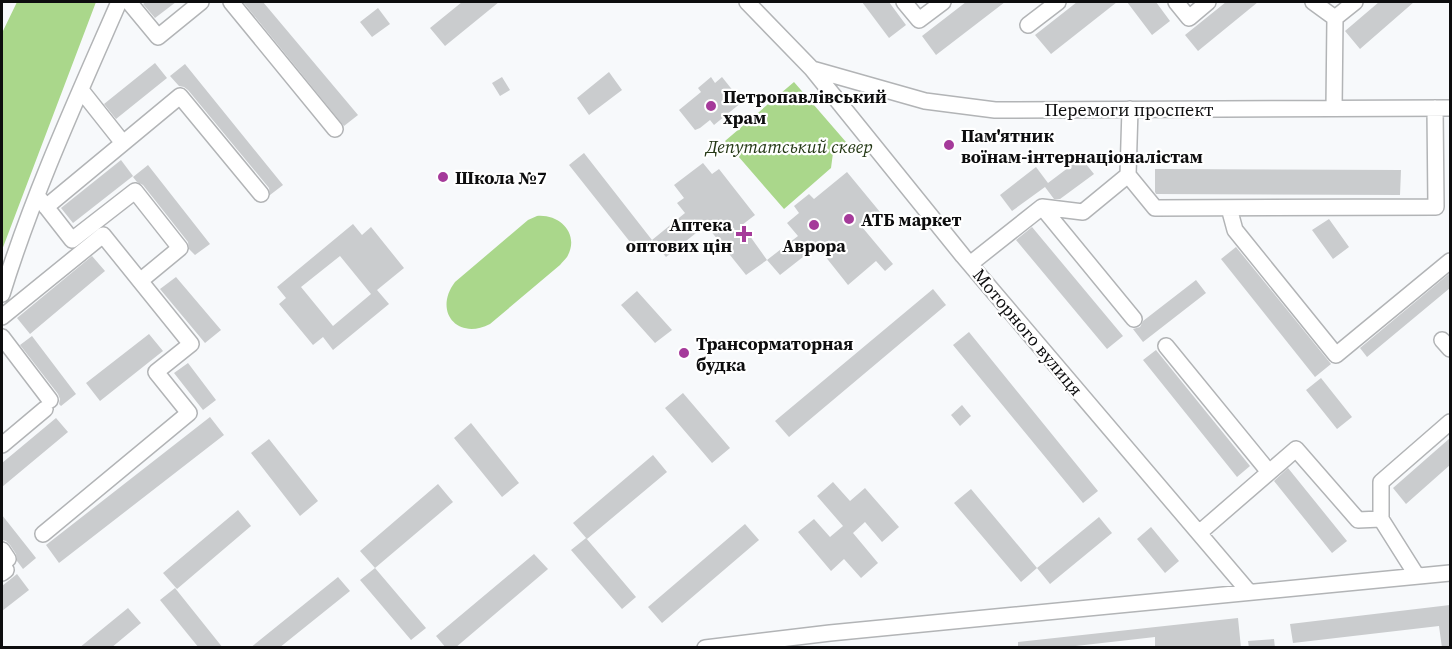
<svg xmlns="http://www.w3.org/2000/svg" width="1452" height="649" font-family="'Source Serif 4',serif">
	<rect width="100%" height="100%" fill="#f7f9fb"/>
	<path fill="#aad78b" d="M 17,2 L 96,2 L 2,250 L 2,33 Z
		M 794,82 L 846,142 L 833,153 L 831,168 L 784,209 L 725,141 Z
		M 537,216 C 561,214 580,235 567,257 C 565,260 562,262 560,265 L 490,324 C 457,341 433,311 455,282 L 528,220 Z"/>
	<path fill="#caccce" fill-rule="evenodd" d="M 146,2 L 176,2 L 155,18 L 143,4 Z
		M 243,2 L 263,2 L 358,115 L 344,126 Z
		M 462,2 L 499,2 L 445,46 L 430,28 Z
		M 862,2 L 889,2 L 906,25 L 889,38 Z
		M 966,2 L 1005,2 L 936,55 L 922,36 Z
		M 1077,2 L 1117,2 L 1051,54 L 1035,35 Z
		M 1127,2 L 1156,2 L 1170,21 L 1152,35 Z
		M 1226,2 L 1258,2 L 1198,51 L 1185,35 Z
		M 1379,2 L 1414,2 L 1360,49 L 1345,31 Z
		M 378,8 L 390,24 L 372,37 L 360,22 Z
		M 155,63 L 167,78 L 116,119 L 104,104 Z
		M 185,64 L 283,185 L 270,195 L 269,188 L 188,90 L 184,87 L 179,86 L 170,76 Z
		M 609,72 L 622,90 L 589,115 L 577,98 Z
		M 502,77 L 510,90 L 500,96 L 492,83 Z
		M 711,77 L 715,83 L 722,77 L 742,102 L 714,125 L 710,120 L 700,128 L 695,130 L 679,110 L 701,92 L 698,88 Z
		M 584,153 L 652,240 L 638,252 L 569,165 Z
		M 1081,158 L 1094,174 L 1060,199 L 1054,199 L 1045,187 L 1012,211 L 1000,195 L 1036,167 L 1048,183 Z
		M 121,160 L 133,176 L 73,223 L 61,208 Z
		M 703,163 L 712,174 L 719,169 L 755,215 L 742,225 L 767,260 L 746,275 L 706,225 L 666,257 L 652,240 L 685,213 L 677,203 L 684,198 L 674,185 Z
		M 148,165 L 210,244 L 195,255 L 189,249 L 188,242 L 143,185 L 137,182 L 133,177 Z
		M 1155,169 L 1401,170 L 1400,195 L 1156,194 L 1155,192 Z
		M 847,172 L 880,212 L 862,227 L 893,264 L 885,271 L 876,261 L 848,285 L 817,246 L 780,275 L 767,260 L 798,236 L 787,223 L 799,213 L 794,206 L 809,194 L 814,199 Z
		M 1329,219 L 1349,247 L 1333,259 L 1312,230 Z
		M 353,224 L 362,235 L 371,227 L 404,268 L 377,290 L 389,304 L 333,350 L 323,337 L 313,345 L 279,304 L 286,298 L 277,287 ZM 340,256 L 371,294 L 333,326 L 301,287 Z
		M 1032,227 L 1123,336 L 1107,349 L 1016,240 Z
		M 1236,247 L 1331,364 L 1315,377 L 1221,259 Z
		M 92,256 L 105,271 L 30,334 L 17,318 Z
		M 1450,273 L 1450,288 L 1367,357 L 1360,348 Z
		M 176,277 L 221,330 L 205,343 L 160,289 Z
		M 1196,280 L 1206,293 L 1143,342 L 1133,329 L 1140,327 L 1143,321 Z
		M 933,289 L 946,305 L 789,437 L 775,421 Z
		M 637,291 L 672,330 L 655,343 L 621,305 Z
		M 969,332 L 1098,491 L 1083,503 L 953,345 Z
		M 149,334 L 163,351 L 100,401 L 86,383 Z
		M 32,336 L 76,394 L 61,406 L 59,404 L 60,399 L 58,394 L 20,345 Z
		M 685,347 L 691,354 L 683,360 L 678,353 Z
		M 1156,350 L 1250,466 L 1237,477 L 1143,360 Z
		M 188,363 L 216,400 L 203,410 L 174,373 Z
		M 1321,378 L 1352,417 L 1337,429 L 1306,390 Z
		M 683,393 L 730,448 L 712,463 L 665,408 Z
		M 962,405 L 971,416 L 960,426 L 951,415 Z
		M 210,417 L 224,435 L 59,563 L 46,545 Z
		M 56,418 L 68,432 L 2,487 L 2,463 Z
		M 471,423 L 519,483 L 502,497 L 454,438 Z
		M 1450,438 L 1450,465 L 1406,504 L 1393,488 Z
		M 269,439 L 318,501 L 300,516 L 251,453 Z
		M 653,455 L 667,472 L 587,539 L 573,523 Z
		M 1288,468 L 1347,541 L 1332,553 L 1274,481 Z
		M 833,482 L 850,501 L 865,488 L 899,527 L 882,542 L 865,522 L 853,533 L 878,563 L 861,578 L 844,559 L 831,571 L 798,532 L 814,519 L 830,537 L 843,526 L 817,496 Z
		M 438,484 L 453,502 L 375,568 L 360,551 Z
		M 971,489 L 1037,568 L 1021,582 L 954,503 Z
		M 238,510 L 251,526 L 177,589 L 163,573 Z
		M 2,515 L 36,558 L 23,569 L 17,561 L 16,554 L 10,545 L 6,541 L 2,540 Z
		M 1099,517 L 1112,533 L 1050,584 L 1037,568 Z
		M 745,524 L 759,540 L 662,623 L 648,607 Z
		M 1151,527 L 1179,561 L 1165,573 L 1137,539 Z
		M 586,538 L 636,597 L 622,609 L 571,550 Z
		M 534,554 L 548,569 L 455,648 L 446,648 L 436,636 Z
		M 375,568 L 426,628 L 411,640 L 360,580 Z
		M 17,574 L 29,590 L 2,611 L 2,586 Z
		M 338,577 L 350,591 L 279,648 L 250,648 Z
		M 175,588 L 223,648 L 199,648 L 160,600 Z
		M 1450,605 L 1450,648 L 1442,648 L 1439,626 L 1293,643 L 1290,624 Z
		M 128,608 L 141,623 L 111,648 L 79,648 Z
		M 1238,618 L 1241,648 L 1155,648 L 1155,637 L 1058,648 L 1018,648 L 1018,642 Z
		M 1274,639 L 1275,648 L 1249,648 L 1248,641 Z"/>
	<g fill="none" stroke-linecap="round" stroke-linejoin="round">
		<g stroke="#b2b4b6" stroke-width="18">
			<path id="minor" d="M 129,2 L 158,37 L 201,2
				M 231,2 L 335,129
				M 747,2 L 812,69 L 963,256 L 1249,592
				M 904,2 L 919,20 L 943,2
				M 1176,2 L 1189,18 L 1208,2
				M 1313,2 L 1335,18 L 1334,108
				M 1335,18 L 1355,2
				M 1028,25 L 1058,2
				M 812,69 L 925,101 L 995,110 L 1450,108
				M 81,90 L 123,143
				M 1128,175 L 1155,208 L 1436,207 L 1435,108
				M 40,199 L 72,240 L 135,191 L 180,248 L 140,281
				M 46,207 L 180,96 L 261,194
				M 1042,207 L 1134,319
				M 1229,208 L 1235,230 L 1336,355 L 1450,261
				M 970,264 L 1042,207 L 1083,212 L 1128,175 L 1130,109
				M 2,294 C 33,194 77,98 119,2
				M 2,317 L 103,235 L 191,344 L 156,372 L 189,413 L 43,534
				M 2,337 L 50,400
				M 1442,340 L 1450,349
				M 1166,346 L 1269,472
				M 2,445 L 45,409
				M 1381,519 L 1381,482 L 1450,422
				M 1199,533 L 1296,449 L 1358,520 L 1381,519 L 1417,576
				M 2,550 L 8,559
				M 2,573 L 6,570
				M 705,648 L 830,633 L 1450,573"/>
		</g>
		<use href="#minor" stroke="#fff" stroke-width="15"/>
	</g>
	<g fill="#a53a9a" stroke="#fff" stroke-width="2">
		<circle cx="711" cy="106" r="6"/>
		<circle cx="949" cy="145" r="6"/>
		<circle cx="443" cy="177" r="6"/>
		<circle cx="849" cy="219" r="6"/>
		<circle cx="814" cy="225" r="6"/>
		<path d="M741 225h6v6h6v6h-6v6h-6v-6h-6v-6h6z"/>
		<circle cx="684" cy="353" r="6"/>
	</g>
	<g text-anchor="middle" dominant-baseline="central" stroke-width="4.5" stroke-linejoin="round" paint-order="stroke">
		<g font-size="18" font-weight="bold" fill="#0d0d0e" stroke="#fff" text-anchor="start">
			<text x="723" y="96">Петропавлівський<tspan x="723" dy="21">храм</tspan></text>
			<text x="961" y="135">Пам'ятник<tspan x="961" dy="21">воїнам-інтернаціоналістам</tspan></text>
			<text x="455" y="177">Школа №7</text>
			<text x="861" y="219">АТБ маркет</text>
			<text x="732" y="224" text-anchor="end">Аптека<tspan x="732" dy="21">оптових цін</tspan></text>
			<text x="814" y="245" text-anchor="middle">Аврора</text>
			<text x="696" y="343">Трансорматорная<tspan x="696" dy="21">будка</tspan></text>
		</g>
		<g font-size="18" fill="#0d0d0e" stroke="#fff">
			<text x="1129" y="109">Перемоги проспект</text>
			<text transform="translate(1028 332) rotate(50)">Моторного вулиця</text>
		</g>
		<g font-size="18" font-style="italic" fill="#243815" stroke="#fff">
			<text x="789" y="146">Депутатський сквер</text>
		</g>
	</g>
	<rect width="1452" height="649" fill="none" stroke="#0d0d0e" stroke-width="6"/>
</svg>
